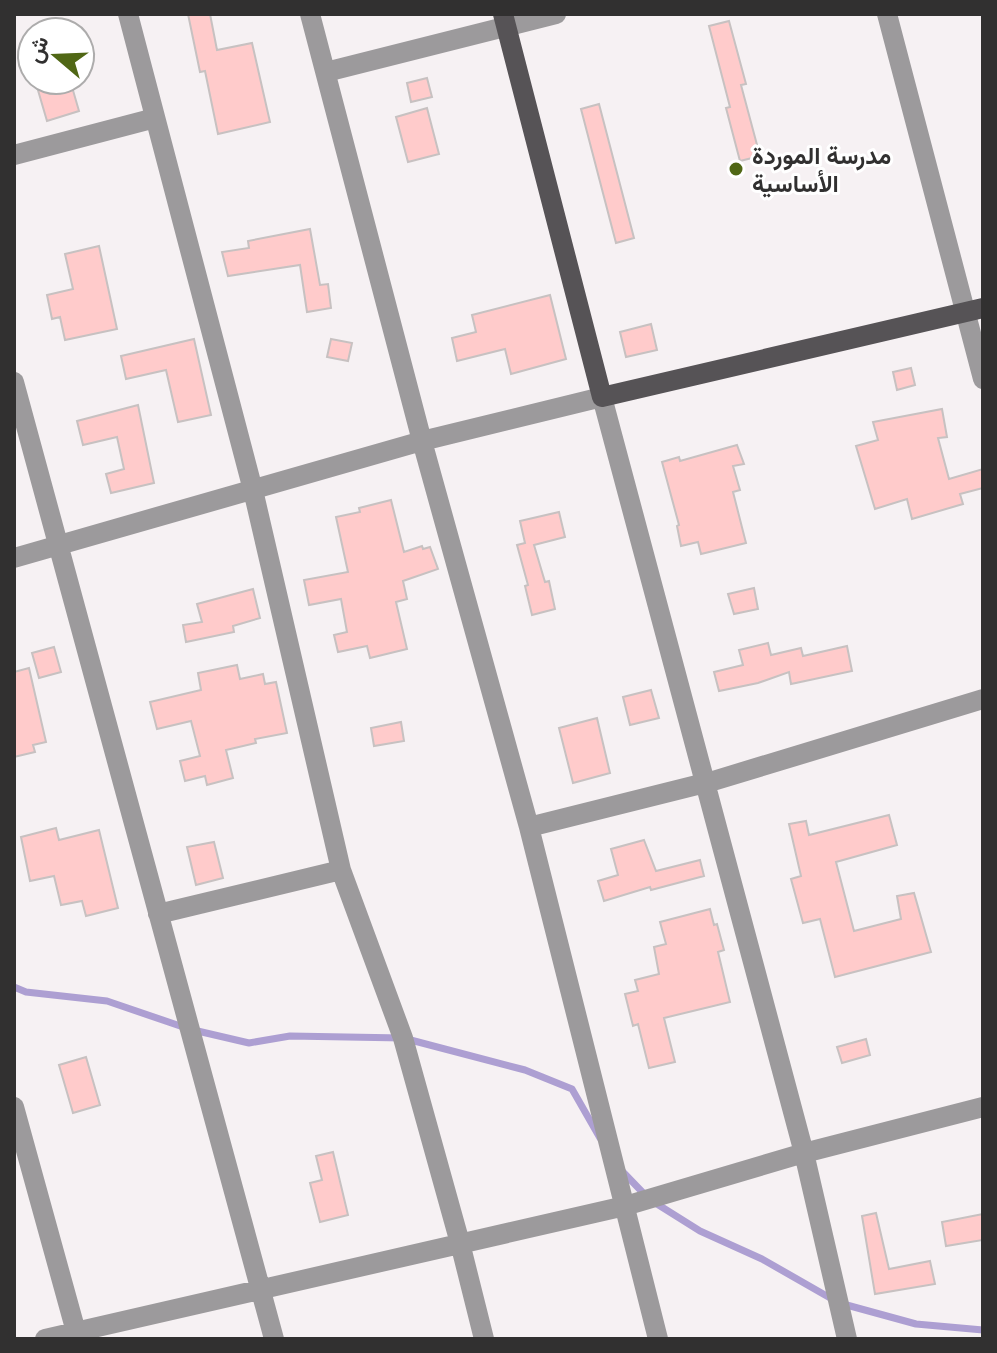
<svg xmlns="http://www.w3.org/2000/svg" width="997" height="1353" font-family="'PT Sans',Vazirmatn,sans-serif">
	<rect width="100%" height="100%" fill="#f6f1f3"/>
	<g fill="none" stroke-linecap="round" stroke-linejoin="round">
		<path stroke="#ad9fd2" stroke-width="7" d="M 14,987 L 26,992 L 107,1001 L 189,1029 L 249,1043 L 290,1036 L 403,1038 L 525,1070 L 572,1089 L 600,1138
			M 622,1171 L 649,1199 L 700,1231 L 762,1259 L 832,1299
			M 843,1304 L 916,1324 L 983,1330"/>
	</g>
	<path fill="#ffcbcb" stroke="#c7c1c1" stroke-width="2" d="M 188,14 L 210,14 L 217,50 L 252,43 L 270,122 L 218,134 L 205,71 L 200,72 Z
		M 729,21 L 746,84 L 741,85 L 760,156 L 740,161 L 726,108 L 730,107 L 709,26 Z
		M 427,78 L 432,97 L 411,102 L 407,83 Z
		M 35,80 L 70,80 L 79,111 L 47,121 Z
		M 599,104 L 634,238 L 616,243 L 581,109 Z
		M 427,108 L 439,154 L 408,162 L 396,117 Z
		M 310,229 L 320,285 L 328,284 L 331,308 L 307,312 L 300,265 L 228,276 L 222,252 L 249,248 L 248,241 Z
		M 99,246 L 117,329 L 65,340 L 60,317 L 52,319 L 47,295 L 73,289 L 65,254 Z
		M 550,295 L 566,359 L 511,374 L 505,349 L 457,361 L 452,338 L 476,332 L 472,315 Z
		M 651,324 L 657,350 L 626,357 L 620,332 Z
		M 194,339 L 211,415 L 178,422 L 166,370 L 126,379 L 121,356 Z
		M 331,339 L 352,343 L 348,361 L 327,357 Z
		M 911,368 L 915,385 L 897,390 L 893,372 Z
		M 138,405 L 154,483 L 111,493 L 106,474 L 124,469 L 117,437 L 83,445 L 77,421 Z
		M 942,409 L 947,437 L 938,438 L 949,479 L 983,469 L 983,488 L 960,494 L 963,504 L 912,519 L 907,499 L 875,509 L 856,446 L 878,440 L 873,422 Z
		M 737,445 L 744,464 L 733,466 L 740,490 L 733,492 L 746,543 L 701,554 L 698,542 L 681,546 L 677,526 L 679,525 L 662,462 L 679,457 L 680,461 Z
		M 391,500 L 404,552 L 422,546 L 423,549 L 430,547 L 438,569 L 403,581 L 407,599 L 396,602 L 407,649 L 370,658 L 367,646 L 338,652 L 334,635 L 347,632 L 341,599 L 309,605 L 304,580 L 348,572 L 336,517 L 360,512 L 359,508 Z
		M 559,512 L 565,537 L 534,545 L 545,582 L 549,581 L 555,609 L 532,615 L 525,586 L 528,585 L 517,545 L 525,543 L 520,521 Z
		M 754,588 L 758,609 L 734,614 L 728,594 Z
		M 253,589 L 260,618 L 233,626 L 234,632 L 186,642 L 183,625 L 202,622 L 197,604 Z
		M 768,643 L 771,655 L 801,648 L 803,656 L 847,646 L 852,671 L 791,684 L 789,672 L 758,683 L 719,691 L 714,672 L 743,665 L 739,650 Z
		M 54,647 L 61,672 L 39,678 L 32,653 Z
		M 237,665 L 240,679 L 263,674 L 265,684 L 276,682 L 287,733 L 255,739 L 256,743 L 226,750 L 233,778 L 207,785 L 205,776 L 185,781 L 180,761 L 200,756 L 191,721 L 157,729 L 150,702 L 201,690 L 198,673 Z
		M 29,668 L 46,742 L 33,745 L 35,752 L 14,757 L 14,672 Z
		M 651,690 L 659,718 L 630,725 L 623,697 Z
		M 597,718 L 610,773 L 573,783 L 559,728 Z
		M 401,722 L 404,741 L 374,746 L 371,728 Z
		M 889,815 L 897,845 L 836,862 L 854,931 L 901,919 L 897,896 L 914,893 L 931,952 L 835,977 L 820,919 L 803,923 L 791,879 L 801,876 L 789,824 L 806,821 L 809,835 Z
		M 56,828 L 59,840 L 99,830 L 118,908 L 86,916 L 82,901 L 61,905 L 54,876 L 30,881 L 21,837 Z
		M 644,840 L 656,871 L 700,860 L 704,876 L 651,890 L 650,887 L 604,901 L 598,881 L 618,875 L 611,849 Z
		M 214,842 L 223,878 L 196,885 L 187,847 Z
		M 710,909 L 714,925 L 717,924 L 724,950 L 718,952 L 730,1002 L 664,1018 L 675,1062 L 649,1068 L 638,1024 L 633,1026 L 625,994 L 638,991 L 635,980 L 659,974 L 654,947 L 666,944 L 660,922 Z
		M 866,1039 L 870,1055 L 842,1063 L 837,1047 Z
		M 86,1057 L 100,1105 L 73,1113 L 59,1065 Z
		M 333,1152 L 348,1215 L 320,1222 L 310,1183 L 322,1180 L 316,1156 Z
		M 876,1213 L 889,1269 L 930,1261 L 935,1284 L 875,1294 L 862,1216 Z
		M 983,1214 L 983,1240 L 946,1246 L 942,1222 Z"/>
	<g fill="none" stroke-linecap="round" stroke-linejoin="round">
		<path stroke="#9c9a9c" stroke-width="20" d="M 128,14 L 253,490 L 341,870 L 403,1038 L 460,1243 L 484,1339
			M 310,14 L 422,441 L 529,827 L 658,1339
			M 887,14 L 983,379
			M 326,72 L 556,14
			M 14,155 L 155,118
			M 14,382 L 274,1339
			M 14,558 L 422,441 L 602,397 L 804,1153 L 847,1339
			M 529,827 L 713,781 L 983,699
			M 158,914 L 341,870
			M 14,1107 L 78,1339
			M 45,1339 L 625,1206 L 804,1153 L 983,1107"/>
		<path stroke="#565356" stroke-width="20" d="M 503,14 L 602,397 L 983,308"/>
	</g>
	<circle fill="#506715" stroke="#fff" stroke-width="3" cx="736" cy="169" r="8"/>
	<g text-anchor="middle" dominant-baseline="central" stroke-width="6" stroke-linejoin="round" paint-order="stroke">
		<g font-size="24" font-weight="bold" fill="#313030" stroke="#fff" text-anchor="start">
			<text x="752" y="155">مدرسة الموردة<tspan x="752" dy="28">الأساسية</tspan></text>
		</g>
	</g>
	<rect width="997" height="1353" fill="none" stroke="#313030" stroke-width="32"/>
	<g transform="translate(56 56) rotate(289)"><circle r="38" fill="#ffffff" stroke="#adacac" stroke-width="2"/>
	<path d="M0-6L14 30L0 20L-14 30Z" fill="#506715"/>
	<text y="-12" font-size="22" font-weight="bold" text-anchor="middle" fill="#313030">ش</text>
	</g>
</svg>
